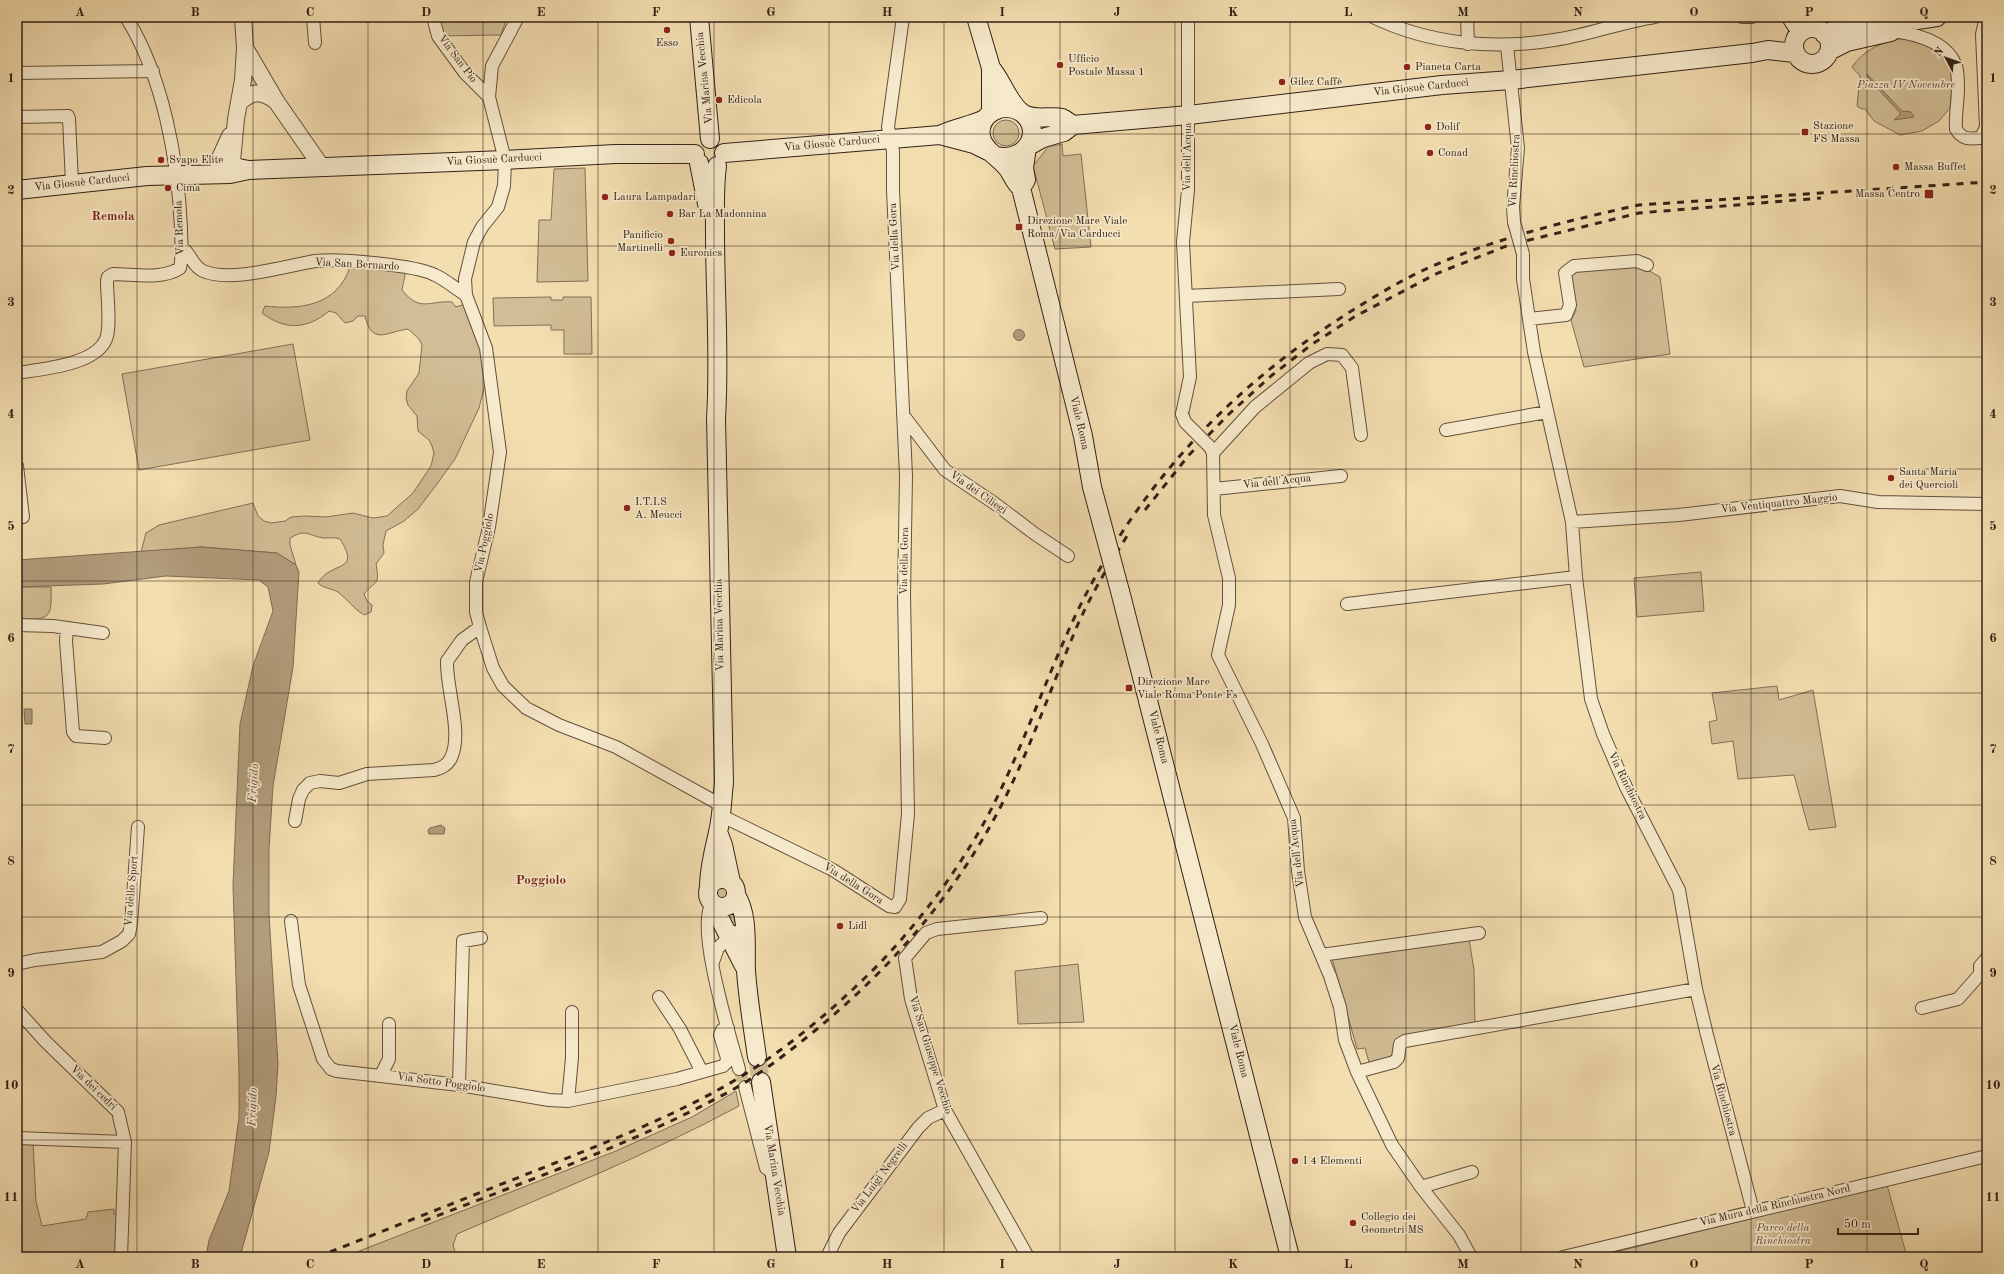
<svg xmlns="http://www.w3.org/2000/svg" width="2004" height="1274" font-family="'Old Standard TT',serif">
	<rect width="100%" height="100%" fill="#f3deb0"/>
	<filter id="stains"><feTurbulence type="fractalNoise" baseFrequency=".005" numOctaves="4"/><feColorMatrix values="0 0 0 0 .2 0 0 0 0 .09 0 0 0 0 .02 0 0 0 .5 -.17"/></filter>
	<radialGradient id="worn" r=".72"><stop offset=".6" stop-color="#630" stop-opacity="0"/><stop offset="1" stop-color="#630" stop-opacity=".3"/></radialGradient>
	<path fill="#d2be96" stroke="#826f56" d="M 433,17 L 504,17 L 505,23 L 501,35 L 438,36 Z
		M 1896,39 L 1914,39 L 1932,46 L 1946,58 L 1953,78 L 1950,108 L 1939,121 L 1922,131 L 1900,135 L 1874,121 L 1865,109 L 1862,109 L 1857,106 L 1860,76 L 1852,67 C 1864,50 1877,45 1896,39 Z
		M993 133a13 13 0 1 1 26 0a13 13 0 1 1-26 0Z
		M 1062,144 L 1063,156 L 1081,154 L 1091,247 L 1055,249 L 1033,166 L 1048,147 Z
		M 585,168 L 588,281 L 537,282 L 539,220 L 551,220 L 554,169 Z
		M 1639,265 L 1660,277 L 1670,354 L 1584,367 L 1571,320 L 1576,311 L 1569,275 L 1572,272 Z
		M 350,267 L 406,270 L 402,290 C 420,313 430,300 452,302 L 456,307 L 465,304 L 481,343 L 485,385 L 479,408 L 455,459 L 437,484 L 418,509 L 404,521 L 386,531 L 383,545 L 384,553 L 376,564 C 380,587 376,579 364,594 L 367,601 L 372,605 L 371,612 L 364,615 C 354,609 347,599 338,592 C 331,588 324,589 318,583 C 331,560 362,574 340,539 C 334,537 330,538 324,538 C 308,536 307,528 290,538 L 290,545 L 296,565 L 277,553 L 201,547 L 141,552 L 146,533 L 159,525 L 253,503 L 258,516 L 264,521 L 271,523 L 285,521 L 291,517 L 305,516 L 326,517 L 353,513 L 373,518 L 387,516 L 413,493 L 431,466 L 434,453 L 432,446 L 429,440 L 418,431 L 417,416 L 408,405 L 406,398 L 407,391 L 419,373 L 422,345 L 419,339 L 408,329 C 386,332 372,346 365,316 L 358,316 L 353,321 L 345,323 L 336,313 L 329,311 C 307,330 284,330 262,313 L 265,306 C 300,310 337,306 350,267 Z
		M 551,297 L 551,300 L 563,300 L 563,297 L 591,297 L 592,354 L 564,354 L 564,330 L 551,330 L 551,325 L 494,326 L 493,298 Z
		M 293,344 L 310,440 L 139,470 L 122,374 Z
		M 1701,572 L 1704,611 L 1637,617 L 1634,578 Z
		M 17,587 L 51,587 C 52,619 50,620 17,619 Z
		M 1777,686 L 1779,700 L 1813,690 L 1836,827 L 1809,830 L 1794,775 L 1738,779 L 1733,741 L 1712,744 L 1709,722 L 1717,720 L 1712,693 Z
		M714 893a7 7 0 1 1 14 0a7 7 0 1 1-14 0Z
		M 732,908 L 736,927 L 730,930 L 724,911 Z
		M 1469,939 L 1474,970 L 1475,1026 L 1395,1042 L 1395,1057 L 1370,1066 L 1365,1048 L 1357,1049 L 1332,958 Z
		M 1078,964 L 1084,1022 L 1018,1024 L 1015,971 Z
		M 736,1091 L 739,1106 C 648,1155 552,1193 457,1234 L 453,1245 L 457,1257 L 344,1257 L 616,1151 L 692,1117 Z
		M 17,1141 L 33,1141 L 36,1202 L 42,1226 L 86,1219 L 88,1212 L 114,1209 L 114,1214 L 119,1214 L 118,1257 L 17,1257 Z
		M 1887,1185 L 1907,1257 L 1595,1257 Z"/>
	<path fill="#b29d7c" stroke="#7f6b54" d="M 1867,74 L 1902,111 L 1911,112 L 1914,117 L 1894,120 L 1901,114 L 1868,78 Z
		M1013.5 335a5.5 5.5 0 1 1 11 0a5.5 5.5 0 1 1-11 0Z
		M 201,547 L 277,553 L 296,565 L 299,572 L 293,667 L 273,786 L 269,849 L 269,914 L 278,1064 L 276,1096 L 269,1152 L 240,1257 L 206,1257 L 209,1240 L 229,1191 L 239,1117 L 239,1072 L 233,885 L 240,724 L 253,666 L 273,611 L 268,587 L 259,580 L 166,576 L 103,584 L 17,587 L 17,560 Z
		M 24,709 L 32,709 L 32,724 L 25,724 Z
		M 441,825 L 445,828 L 444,834 L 429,834 L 428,830 L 430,828 Z"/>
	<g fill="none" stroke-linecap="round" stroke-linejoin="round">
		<path stroke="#cdb891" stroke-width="12" stroke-dasharray="12 6" stroke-linecap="butt" d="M 739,1069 L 745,1087"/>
		<path stroke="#cdb891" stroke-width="18" stroke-dasharray="18 9" stroke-linecap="butt" d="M 757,1057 L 761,1082"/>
		<g stroke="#63503d" stroke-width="14">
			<path id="minor" d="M 313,17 L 315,43
				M 433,17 L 438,36 L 465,73 L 489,97
				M 518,17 L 492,66 L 489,97 L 505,160 L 504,186 L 498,207 L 482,227 L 474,242 L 465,279 L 466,295 L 486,348 L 500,452 L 489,527 L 476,582 L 476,612 L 480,627 L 493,668 L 503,686 L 526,708 L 559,725 L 616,747 L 721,805
				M 1373,17 C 1429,44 1494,50 1554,40 C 1589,35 1621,22 1655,17
				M 1467,17 L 1468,44
				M 1742,17 L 1752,17
				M 1894,31 C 1916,34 1947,41 1956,66 C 1958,72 1958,82 1958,88 C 1958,102 1955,115 1956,129 C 1962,140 1970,139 1981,138
				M 1507,46 L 1518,148 L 1513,207 L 1514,222
				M 17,73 L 153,71
				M 17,117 L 68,116 L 69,119 L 72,183
				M 1981,138 L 1986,127 L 1982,34 L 1986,17
				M 181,247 C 191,253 192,266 203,271 C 230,283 286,266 315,261 C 337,258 416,265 435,275 C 446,280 456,289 466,295
				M 1523,254 L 1523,279 L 1534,352 L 1572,522 L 1576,577 L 1591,699 L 1603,734 L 1626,787 L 1679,890 L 1696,989 L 1707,1035 L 1753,1211
				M 1186,296 L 1339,289
				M 1529,319 L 1566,315 L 1570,305 L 1565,273 L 1574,266 L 1637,261 L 1647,265
				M 17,373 C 41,369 96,365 106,339 C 111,328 107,295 107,281 L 108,277 L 113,274 C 133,274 163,280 180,268 C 183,255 181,241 181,228 C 178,159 163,76 126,17
				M 1182,414 L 1190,377 L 1183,242 L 1188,190 L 1188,17
				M 903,415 L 945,470 L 994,503 L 1035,534 L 1068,556
				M 1446,430 L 1547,412
				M 1210,447 L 1213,453 L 1214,515 L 1229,578 L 1229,605 L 1218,655 L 1262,744 L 1294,818 L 1298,871 L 1305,917 L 1330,976 L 1340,1007 L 1345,1040 L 1357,1072 L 1392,1145 L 1421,1187 L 1459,1235 L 1471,1257
				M 1213,453 L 1255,407 L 1309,363 L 1327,354 L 1342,355 L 1352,368 L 1361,435
				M 17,466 L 23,517 L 17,518
				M 1214,489 L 1341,476
				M 1572,522 L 1679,515 L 1840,496 L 1878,502 L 1987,504
				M 1347,604 L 1576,577
				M 17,625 L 53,626 L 103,633
				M 67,628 L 66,641 L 73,732 L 76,736 L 105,738
				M 720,815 L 833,870 L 889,906 L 895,907 L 900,899 L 908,814 L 904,595 L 906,476 L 893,190 L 893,151 L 888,127 L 903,17
				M 295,821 L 299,799 L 303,790 L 310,783 L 320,781 L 339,783 L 367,774 L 434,770 C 441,768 447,766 451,758 C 463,733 446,689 447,661 L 462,640 L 480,627
				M 712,904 C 695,926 731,1040 739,1069
				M 291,921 L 299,985 L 323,1059 L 331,1069 L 337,1071 L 459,1085 L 549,1100 L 568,1101 L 677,1079 L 723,1066 L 726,1063 L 727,1058 L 720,1035 L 722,1030 L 728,1028
				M 1321,955 L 1479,933
				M 713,962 L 718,948 L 734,932
				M 17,964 L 35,960 L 102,952 L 122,941 L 129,934 L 131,924 L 138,827
				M 659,997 L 680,1029 L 702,1072
				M 1922,1008 L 1958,999 L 1980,974 L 1980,966 L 1987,958
				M 17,1010 L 46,1042 L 118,1112 L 125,1142 L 121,1257
				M 1357,1072 L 1394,1062 L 1398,1058 L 1400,1044 L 1405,1041 L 1696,989
				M 381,1075 L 389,1059 L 389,1024
				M 459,1085 L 463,941 L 481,938
				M 745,1087 L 766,1168 L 772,1172
				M 568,1101 L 572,1058 L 572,1012
				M 17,1138 L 125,1142
				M 1421,1187 L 1472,1172
				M 827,1257 L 839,1233 L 918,1128 L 928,1118 L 945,1110
				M 1028,1257 L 945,1110 L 911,999 L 905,958 L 926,933 L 937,929 L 1041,918
				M 1563,1257 L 1987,1156"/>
		</g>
		<g stroke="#63503d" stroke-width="18">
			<path id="tertiary" d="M 245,48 L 276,101 L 321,166
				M 240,102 C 253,90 262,91 276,101
				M 218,162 L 230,136
				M 238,168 L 232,161 L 236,119 L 243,80 L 245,48 L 243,17"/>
		</g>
		<g stroke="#332017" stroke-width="20">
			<path id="secondary" d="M 699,17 L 710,139
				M 976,17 L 991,68 L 991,112
				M 1791,17 L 1801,32
				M1794 46a18 18 0 1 1 36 0a18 18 0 1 1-36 0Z
				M 1824,34 L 1838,29 L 1903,19 L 1917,20 L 1937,17
				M 1829,51 L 1847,42 L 1891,32
				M 991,68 C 1002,80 1010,107 1024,114 C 1036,121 1050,115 1062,118 C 1065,119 1069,123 1073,125
				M 940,135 L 974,144 L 988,151
				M 724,153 L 940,135 C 954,128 970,126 985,119
				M 996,156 C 1027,163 1044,130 1022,113 C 1004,100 977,114 981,137 C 984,151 999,157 1008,169 C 1013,176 1014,182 1021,188
				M 699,163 L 707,204
				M 238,168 L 249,170 L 505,160 L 615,154 L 695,154
				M 17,190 L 147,176 L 230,174 L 249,170
				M 1092,487 L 1083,436 L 1021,188 L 1026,180 L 1024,168 L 1027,147 L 1043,138 L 1064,132 L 1073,125 L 1189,115 L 1442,85 L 1511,80 L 1752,53 L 1768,50 L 1795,53
				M 1120,591 L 1290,1257
				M 718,832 L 723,845 L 731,882
				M708 893a14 14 0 1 1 28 0a14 14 0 1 1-28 0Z
				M 709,887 C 709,868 714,851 718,832 C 722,816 722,799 724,783 L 716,418 C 720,356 715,294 715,232 C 715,210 714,188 717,166
				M 736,895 C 749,916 745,947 746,971 C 748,1000 753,1028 757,1057
				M 715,906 L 719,917 L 744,966
				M 761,1082 L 787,1257"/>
		</g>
		<use href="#minor" stroke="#f7eacc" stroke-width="12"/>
		<use href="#tertiary" stroke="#f7eacc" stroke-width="16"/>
		<use href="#secondary" stroke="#f7eacc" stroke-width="18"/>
		<path stroke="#332017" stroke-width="3" stroke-dasharray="7 7" stroke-linecap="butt" d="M 1145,510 L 1189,455 L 1229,414 L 1271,376 L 1311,345 L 1354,317 L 1438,273 L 1509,245 L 1639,213 L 1821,198
			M 424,1221 C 523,1182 625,1147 719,1097 C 755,1079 786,1054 817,1029 C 896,964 962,886 1007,794 C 1032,743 1051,688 1073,636 C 1087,601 1107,568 1127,536
			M 317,1257 C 391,1228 466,1198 540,1169 C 609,1141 678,1115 742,1076 C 792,1045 837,1006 879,964 C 920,921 956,873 985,821 C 1021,754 1045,679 1078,610 C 1138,487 1228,390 1342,317 C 1372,298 1402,279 1435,265 C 1501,237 1570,220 1639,205 L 1987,182"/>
		<g stroke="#63503d" stroke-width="14" stroke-linecap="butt">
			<path id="minor-bridge" d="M 1514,222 L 1523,254
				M 1182,414 L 1185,422 L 1210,447"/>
		</g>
		<g stroke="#332017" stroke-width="20" stroke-linecap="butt">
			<path id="secondary-bridge" d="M 1092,487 L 1120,591"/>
		</g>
		<use href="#minor-bridge" stroke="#f7eacc" stroke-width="12"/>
		<use href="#secondary-bridge" stroke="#f7eacc" stroke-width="18"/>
	</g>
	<path fill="none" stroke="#332017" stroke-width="1" stroke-opacity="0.55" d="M 137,17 L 137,1257M 253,17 L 253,1257M 368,17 L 368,1257M 483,17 L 483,1257M 598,17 L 598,1257M 714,17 L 714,1257M 829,17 L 829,1257M 944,17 L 944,1257M 1060,17 L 1060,1257M 1175,17 L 1175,1257M 1290,17 L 1290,1257M 1406,17 L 1406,1257M 1521,17 L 1521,1257M 1636,17 L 1636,1257M 1751,17 L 1751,1257M 1867,17 L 1867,1257M 17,134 L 1987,134M 17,246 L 1987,246M 17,357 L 1987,357M 17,469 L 1987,469M 17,581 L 1987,581M 17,693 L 1987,693M 17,805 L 1987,805M 17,917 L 1987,917M 17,1028 L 1987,1028M 17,1140 L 1987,1140"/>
	<g fill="#8f2418" stroke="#f7eacc" stroke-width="1.5">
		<circle cx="667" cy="30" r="4"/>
		<circle cx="1060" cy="65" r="4"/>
		<circle cx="1407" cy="67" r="4"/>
		<circle cx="1282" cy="82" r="4"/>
		<circle cx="719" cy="100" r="4"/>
		<circle cx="1428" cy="127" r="4"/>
		<rect x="1801" y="128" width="8" height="8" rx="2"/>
		<circle cx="1430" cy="153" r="4"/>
		<circle cx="161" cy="160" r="4"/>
		<circle cx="1896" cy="167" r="4"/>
		<circle cx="168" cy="188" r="4"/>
		<rect x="1924" y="189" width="10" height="10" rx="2"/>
		<circle cx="605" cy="197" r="4"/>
		<circle cx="670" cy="214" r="4"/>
		<rect x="1015" y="223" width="8" height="8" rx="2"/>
		<circle cx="671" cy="241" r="4"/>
		<circle cx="672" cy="253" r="4"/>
		<circle cx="1891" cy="478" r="4"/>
		<circle cx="627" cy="508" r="4"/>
		<rect x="1125" y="684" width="8" height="8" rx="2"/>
		<circle cx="840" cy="926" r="4"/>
		<circle cx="1295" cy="1161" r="4"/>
		<circle cx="1353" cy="1223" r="4"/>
	</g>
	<g text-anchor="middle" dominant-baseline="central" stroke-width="3.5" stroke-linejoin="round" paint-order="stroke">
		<g font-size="11" fill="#332017" stroke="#f7eacc" text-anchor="start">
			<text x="667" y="43" text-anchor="middle">Esso</text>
			<text x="1068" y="59">Ufficio<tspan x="1068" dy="13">Postale Massa 1</tspan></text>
			<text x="1415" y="67">Pianeta Carta</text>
			<text x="1290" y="82">Gilez Caffè</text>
			<text x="727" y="100">Edicola</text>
			<text x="1813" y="126">Stazione<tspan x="1813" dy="13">FS Massa</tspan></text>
			<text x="1436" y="127">Dolif</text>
			<text x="1438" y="153">Conad</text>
			<text x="169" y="160">Svapo Elite</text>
			<text x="1904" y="167">Massa Buffet</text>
			<text x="176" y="188">Cima</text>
			<text x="1920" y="194" text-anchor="end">Massa Centro</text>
			<text x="613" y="197">Laura Lampadari</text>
			<text x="678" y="214">Bar La Madonnina</text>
			<text x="1027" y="221">Direzione Mare Viale<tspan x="1027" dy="13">Roma/Via Carducci</tspan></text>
			<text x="663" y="235" text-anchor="end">Panificio<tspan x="663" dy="13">Martinelli</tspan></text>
			<text x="680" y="253">Euronics</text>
			<text x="1899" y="472">Santa Maria<tspan x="1899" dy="13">dei Quercioli</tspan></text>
			<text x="635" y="502">I.T.I.S<tspan x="635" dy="13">A. Meucci</tspan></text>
			<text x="1137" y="682">Direzione Mare<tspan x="1137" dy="13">Viale Roma Ponte Fs</tspan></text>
			<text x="848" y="926">Lidl</text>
			<text x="1303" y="1161">I 4 Elementi</text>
			<text x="1361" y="1217">Collegio dei<tspan x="1361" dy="13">Geometri MS</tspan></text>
		</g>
		<g font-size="11" fill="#332017" stroke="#f7eacc">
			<text transform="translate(457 59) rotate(53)">Via San Pio</text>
			<text transform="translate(705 78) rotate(-96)">Via Marina Vecchia</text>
			<text transform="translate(1421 88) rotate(-6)">Via Giosuè Carducci</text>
			<text transform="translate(832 144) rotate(-5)">Via Giosuè Carducci</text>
			<text transform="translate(1188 157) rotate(-89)">Via dell'Acqua</text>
			<text transform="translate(494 160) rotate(-3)">Via Giosuè Carducci</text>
			<text transform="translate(1515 171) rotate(-87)">Via Rinchiostra</text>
			<text transform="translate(82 183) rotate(-6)">Via Giosuè Carducci</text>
			<text transform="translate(180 228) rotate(-92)">Via Remola</text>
			<text transform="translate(895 237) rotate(-93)">Via della Gora</text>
			<text transform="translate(357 265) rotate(3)">Via San Bernardo</text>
			<text transform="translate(1079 423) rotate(77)">Viale Roma</text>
			<text transform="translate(1277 482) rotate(-6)">Via dell'Acqua</text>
			<text transform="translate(978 493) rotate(35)">Via dei Ciliegi</text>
			<text transform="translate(1779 504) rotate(-6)">Via Ventiquattro Maggio</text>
			<text transform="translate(485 543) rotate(-78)">Via Poggiolo</text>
			<text transform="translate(905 561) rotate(-89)">Via della Gora</text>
			<text transform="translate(720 625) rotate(-91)">Via Marina Vecchia</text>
			<text transform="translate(1158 737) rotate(76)">Viale Roma</text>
			<text transform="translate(1627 786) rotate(64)">Via Rinchiostra</text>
			<text transform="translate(1297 853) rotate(-97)">Via dell'Acqua</text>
			<text transform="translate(853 884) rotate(32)">Via della Gora</text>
			<text transform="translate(132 891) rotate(-85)">Via dello Sport</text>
			<text transform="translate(1238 1051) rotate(76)">Viale Roma</text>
			<text transform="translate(930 1055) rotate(73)">Via San Giuseppe Vecchio</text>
			<text transform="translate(441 1083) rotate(8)">Via Sotto Poggiolo</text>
			<text transform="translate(93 1088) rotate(44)">Via dei cedri</text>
			<text transform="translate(1723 1100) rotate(75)">Via Rinchiostra</text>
			<text transform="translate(774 1170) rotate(81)">Via Marina Vecchia</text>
			<text transform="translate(880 1178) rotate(-53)">Via Luigi Negrelli</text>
			<text transform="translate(1775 1206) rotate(-13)">Via Mura della Rinchiostra Nord</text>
		</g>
		<g font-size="11" font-style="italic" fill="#5b4837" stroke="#f7eacc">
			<text x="1906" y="85">Piazza IV Novembre</text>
			<text x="1783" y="1228">Parco della<tspan x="1783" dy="13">Rinchiostra</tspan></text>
		</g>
		<g font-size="12" font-style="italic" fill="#5f4c3a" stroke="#f7eacc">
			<text transform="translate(254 783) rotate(-86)">Frigido</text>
			<text transform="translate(253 1107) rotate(-88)">Frigido</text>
		</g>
		<g font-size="13" font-weight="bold" fill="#7a1f14" stroke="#f7eacc">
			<text x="113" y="216">Remola</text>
			<text x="541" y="880">Poggiolo</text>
		</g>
	</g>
	<rect width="2004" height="1274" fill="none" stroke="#f3deb0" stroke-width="44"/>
	<g transform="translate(1946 58) rotate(311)" stroke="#f7eacc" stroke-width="3" paint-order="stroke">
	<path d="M0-3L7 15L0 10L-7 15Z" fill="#332017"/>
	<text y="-6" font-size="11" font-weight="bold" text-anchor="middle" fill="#332017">N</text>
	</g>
	<path d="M1838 1228v6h80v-6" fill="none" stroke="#332017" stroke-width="2"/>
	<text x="1844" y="1228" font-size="12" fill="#332017" stroke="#f7eacc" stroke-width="3" paint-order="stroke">50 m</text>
	<rect x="22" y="22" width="1960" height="1230" fill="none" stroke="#332017" stroke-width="1.5"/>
	<g font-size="13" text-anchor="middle" font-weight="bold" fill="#332017">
		<text x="80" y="16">A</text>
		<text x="195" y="16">B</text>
		<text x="310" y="16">C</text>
		<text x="426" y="16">D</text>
		<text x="541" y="16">E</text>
		<text x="656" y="16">F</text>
		<text x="771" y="16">G</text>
		<text x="887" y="16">H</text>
		<text x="1002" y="16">I</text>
		<text x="1117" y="16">J</text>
		<text x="1233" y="16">K</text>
		<text x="1348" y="16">L</text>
		<text x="1463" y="16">M</text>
		<text x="1578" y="16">N</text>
		<text x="1694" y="16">O</text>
		<text x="1809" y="16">P</text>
		<text x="1924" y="16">Q</text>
		<text x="11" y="82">1</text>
		<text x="1993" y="82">1</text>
		<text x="11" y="194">2</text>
		<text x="1993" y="194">2</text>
		<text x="11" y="306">3</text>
		<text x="1993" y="306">3</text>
		<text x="11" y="418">4</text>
		<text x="1993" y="418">4</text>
		<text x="11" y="530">5</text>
		<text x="1993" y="530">5</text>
		<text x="11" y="642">6</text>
		<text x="1993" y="642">6</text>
		<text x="11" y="753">7</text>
		<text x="1993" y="753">7</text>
		<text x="11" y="865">8</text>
		<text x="1993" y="865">8</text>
		<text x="11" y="977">9</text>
		<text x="1993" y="977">9</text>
		<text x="11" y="1089">10</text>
		<text x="1993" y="1089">10</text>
		<text x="11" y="1201">11</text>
		<text x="1993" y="1201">11</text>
		<text x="80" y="1268">A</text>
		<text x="195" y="1268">B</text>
		<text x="310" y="1268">C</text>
		<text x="426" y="1268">D</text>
		<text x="541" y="1268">E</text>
		<text x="656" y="1268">F</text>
		<text x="771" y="1268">G</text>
		<text x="887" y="1268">H</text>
		<text x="1002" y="1268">I</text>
		<text x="1117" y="1268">J</text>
		<text x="1233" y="1268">K</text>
		<text x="1348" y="1268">L</text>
		<text x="1463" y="1268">M</text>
		<text x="1578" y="1268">N</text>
		<text x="1694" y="1268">O</text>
		<text x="1809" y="1268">P</text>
		<text x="1924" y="1268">Q</text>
	</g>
	<rect width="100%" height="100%" filter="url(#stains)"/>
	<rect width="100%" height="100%" fill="url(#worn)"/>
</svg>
